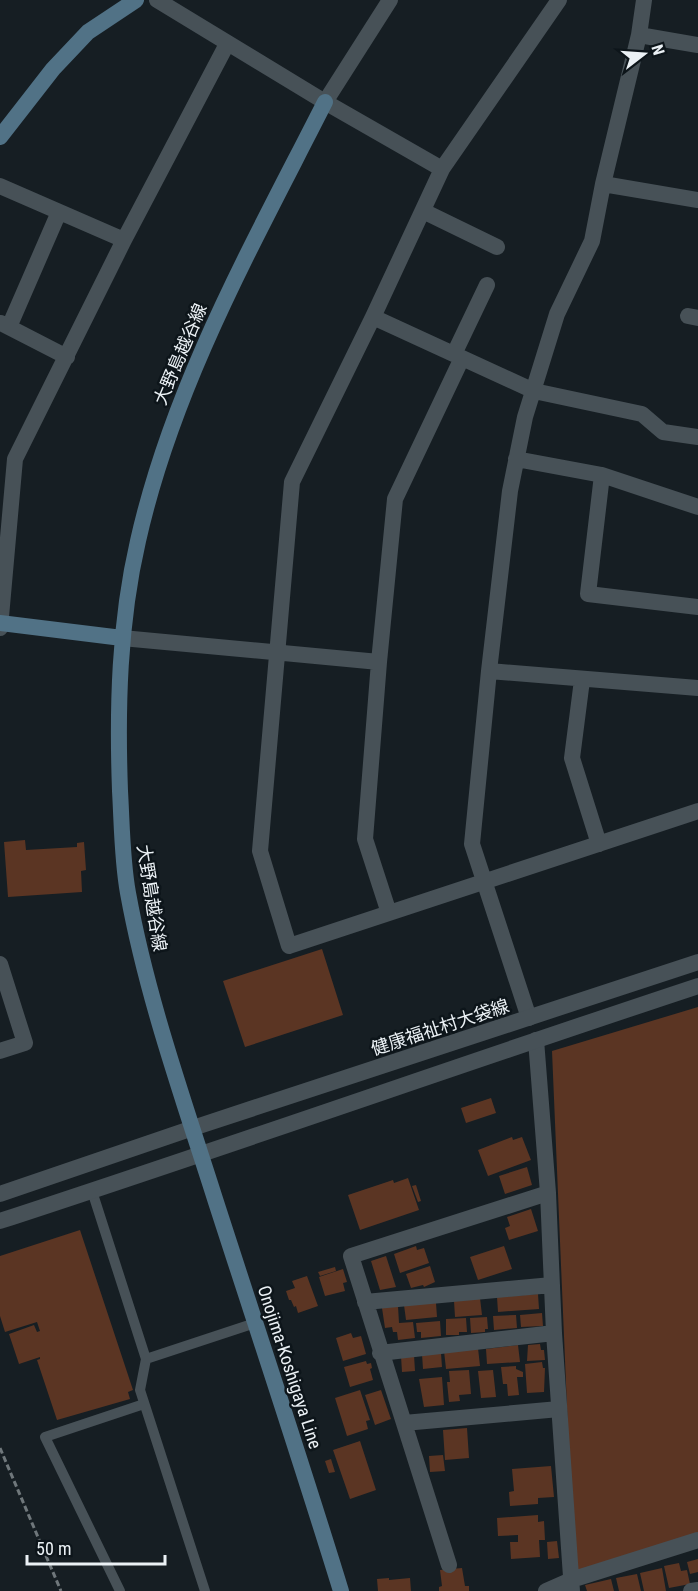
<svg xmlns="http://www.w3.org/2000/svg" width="698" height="1591" font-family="'Roboto Condensed','Noto Sans JP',sans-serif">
	<rect width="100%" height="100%" fill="#161e23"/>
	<path fill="#5b3523" d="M 25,840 L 26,850 L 77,847 L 77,843 L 84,842 L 86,870 L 81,871 L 82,892 L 8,897 L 4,842 Z
		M 322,949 L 343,1015 L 245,1047 L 223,981 Z
		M 698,1007 L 698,1534 L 574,1574 L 552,1051 Z
		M 491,1098 L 496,1113 L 466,1123 L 461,1108 Z
		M 512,1137 L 513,1140 L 522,1137 L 531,1160 L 488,1176 L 478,1150 Z
		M 527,1167 L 532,1185 L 505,1194 L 499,1176 Z
		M 408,1178 L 419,1210 L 360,1230 L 348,1195 L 393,1180 L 394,1183 Z
		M 416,1185 L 421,1201 L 418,1202 L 412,1186 Z
		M 531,1209 L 538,1231 L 509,1240 L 505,1228 L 510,1226 L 507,1217 Z
		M 80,1230 L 133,1390 L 128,1392 L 130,1399 L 57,1420 L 37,1360 L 40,1359 L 40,1357 L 19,1364 L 9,1334 L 34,1325 L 37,1332 L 40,1331 L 37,1322 L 5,1332 L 0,1316 L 0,1256 Z
		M 416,1246 L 417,1250 L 424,1248 L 429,1263 L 400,1273 L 394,1254 Z
		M 504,1246 L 512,1269 L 478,1280 L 470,1257 Z
		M 386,1256 L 396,1287 L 380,1290 L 371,1261 Z
		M 430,1266 L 435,1282 L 424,1287 L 423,1285 L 411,1288 L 406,1274 Z
		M 335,1267 L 336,1271 L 320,1276 L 318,1272 Z
		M 343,1269 L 347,1282 L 343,1283 L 345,1291 L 325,1296 L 319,1277 Z
		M 307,1276 L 318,1306 L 298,1313 L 296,1306 L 294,1307 L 291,1300 L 289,1300 L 286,1291 L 295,1288 L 292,1281 Z
		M 538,1294 L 539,1309 L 498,1312 L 497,1297 Z
		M 480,1298 L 482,1315 L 455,1317 L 454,1301 Z
		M 436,1303 L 437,1317 L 406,1320 L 404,1305 Z
		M 398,1306 L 399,1323 L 413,1322 L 415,1338 L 398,1340 L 397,1332 L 393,1332 L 392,1327 L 385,1328 L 382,1308 Z
		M 542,1313 L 543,1326 L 521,1327 L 520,1315 Z
		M 516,1315 L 517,1328 L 494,1330 L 493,1316 Z
		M 487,1317 L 488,1329 L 485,1329 L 485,1332 L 471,1333 L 470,1318 Z
		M 466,1318 L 467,1332 L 459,1332 L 459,1335 L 446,1335 L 446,1319 Z
		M 440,1321 L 441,1336 L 421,1338 L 421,1332 L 417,1332 L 416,1323 Z
		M 351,1333 L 353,1338 L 361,1336 L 366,1354 L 343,1361 L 336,1338 Z
		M 540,1344 L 541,1350 L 544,1350 L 545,1360 L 527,1361 L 528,1345 Z
		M 518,1345 L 520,1362 L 487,1364 L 486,1349 Z
		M 478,1348 L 480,1366 L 446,1369 L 444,1351 Z
		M 441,1353 L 442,1367 L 423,1369 L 422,1354 Z
		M 414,1355 L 415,1371 L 402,1372 L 401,1356 Z
		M 366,1361 L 367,1364 L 371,1363 L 372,1368 L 370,1369 L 373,1380 L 350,1387 L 344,1367 Z
		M 542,1362 L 543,1368 L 545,1368 L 544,1392 L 527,1393 L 525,1364 Z
		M 516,1366 L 516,1369 L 523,1372 L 523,1377 L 517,1377 L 519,1395 L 508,1396 L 507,1384 L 503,1384 L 501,1367 Z
		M 469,1370 L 471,1394 L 459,1395 L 460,1401 L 449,1402 L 447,1382 L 450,1382 L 449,1371 Z
		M 493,1370 L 496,1397 L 481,1398 L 478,1371 Z
		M 442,1377 L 444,1405 L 424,1407 L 419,1379 Z
		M 360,1390 L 370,1420 L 366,1421 L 368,1429 L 347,1436 L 335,1398 Z
		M 381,1390 L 391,1419 L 375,1425 L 365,1395 Z
		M 467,1428 L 469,1458 L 445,1460 L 443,1430 Z
		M 360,1441 L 376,1490 L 350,1499 L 333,1450 Z
		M 443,1455 L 445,1471 L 430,1472 L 429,1456 Z
		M 331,1459 L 335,1472 L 329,1473 L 325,1461 Z
		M 551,1466 L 554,1497 L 538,1498 L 538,1504 L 510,1506 L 509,1492 L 514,1491 L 512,1469 Z
		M 538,1515 L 538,1522 L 544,1521 L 545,1540 L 539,1540 L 540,1557 L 511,1559 L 510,1542 L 518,1542 L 518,1535 L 498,1536 L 497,1518 Z
		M 557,1541 L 559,1558 L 548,1559 L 547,1542 Z
		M 698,1559 L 698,1572 L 690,1574 L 687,1562 Z
		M 679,1563 L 681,1571 L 687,1570 L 690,1584 L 669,1588 L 664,1566 Z
		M 462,1568 L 465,1586 L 469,1586 L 469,1591 L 439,1591 L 439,1587 L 442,1586 L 440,1570 Z
		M 662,1568 L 666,1591 L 644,1591 L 640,1573 Z
		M 637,1574 L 641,1591 L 619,1591 L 616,1578 Z
		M 389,1578 L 389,1580 L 410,1578 L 411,1591 L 378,1591 L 377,1579 Z
		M 611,1579 L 614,1591 L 587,1591 L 585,1585 Z"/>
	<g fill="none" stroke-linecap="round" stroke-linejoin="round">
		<path stroke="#6f777b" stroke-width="3" stroke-dasharray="6 3" stroke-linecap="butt" d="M 0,1448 L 61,1591"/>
		<path stroke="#475157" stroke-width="10" d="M 92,1191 L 146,1359 L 140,1390 L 205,1591
			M 146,1359 L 255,1323
			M 120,1591 L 45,1437 L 144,1404"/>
		<path stroke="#475157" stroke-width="16" d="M 157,0 L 325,102 L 442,169
			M 559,0 L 442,169 L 373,317 L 292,482 L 260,851 L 289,946 L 698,811
			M 639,35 L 698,45
			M 603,184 L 698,200
			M 0,186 L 124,240
			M 423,211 L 497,247
			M 688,316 L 698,318
			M 373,317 L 534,391 L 642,414 L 663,432 L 698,437
			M 1,323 L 67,357
			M 9,327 L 59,212
			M 454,354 L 487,285
			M 516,459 L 602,475 L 698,507
			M 602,475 L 588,594 L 698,607
			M 0,628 L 15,459 L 124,240 L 227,44
			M 122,638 L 379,662
			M 489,671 L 698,688
			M 582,680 L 572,758 L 599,844
			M 389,913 L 365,839 L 379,662 L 395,499 L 462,358
			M 0,964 L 25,1043 L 0,1051
			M 529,1018 L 472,844 L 489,671 L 510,491 L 525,417 L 557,314 L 592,241 L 603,184 L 639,35 L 644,0
			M 536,1040 L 548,1193 L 554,1333 L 572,1591
			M 365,1302 L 552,1285
			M 380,1353 L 554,1333
			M 404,1423 L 559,1409
			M 449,1565 L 351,1256 L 548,1193
			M 546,1591 L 571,1580 L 698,1540
			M 691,1591 L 698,1590"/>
		<path stroke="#475157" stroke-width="16" d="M 325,102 L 390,0
			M 0,1194 L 193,1128 L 698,962
			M 0,1221 C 233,1145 465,1063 698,986"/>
		<path stroke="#517286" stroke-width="16" d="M 325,102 C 253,244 173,385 138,541 C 119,623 117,708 120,791 C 122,825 122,860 128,893 C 147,998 184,1101 216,1202 C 258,1332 301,1461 341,1591
			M 0,137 L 53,69 L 88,32 L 136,0
			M 0,623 L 122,638"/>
	</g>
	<g text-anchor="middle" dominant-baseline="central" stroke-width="5" stroke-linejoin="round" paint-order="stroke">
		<g font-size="18" fill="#ebf1f5" stroke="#0d151a">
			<text transform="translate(180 354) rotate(-67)">大野島越谷線</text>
			<text transform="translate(152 898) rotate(81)">大野島越谷線</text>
			<text transform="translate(440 1027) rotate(-18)">健康福祉村大袋線</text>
			<text transform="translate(290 1367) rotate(72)">Onojima-Koshigaya Line</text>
		</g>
	</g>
	<g transform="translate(644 54) rotate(73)" stroke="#0d151a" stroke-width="4.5" paint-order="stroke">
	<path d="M0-4.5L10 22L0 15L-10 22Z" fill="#ebf1f5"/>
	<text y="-9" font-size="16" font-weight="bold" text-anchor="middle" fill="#ebf1f5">N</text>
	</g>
	<path d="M27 1555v9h138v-9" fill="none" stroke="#ebf1f5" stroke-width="3"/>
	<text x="36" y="1555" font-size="18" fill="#ebf1f5" stroke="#0d151a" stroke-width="4.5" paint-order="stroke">50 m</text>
</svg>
